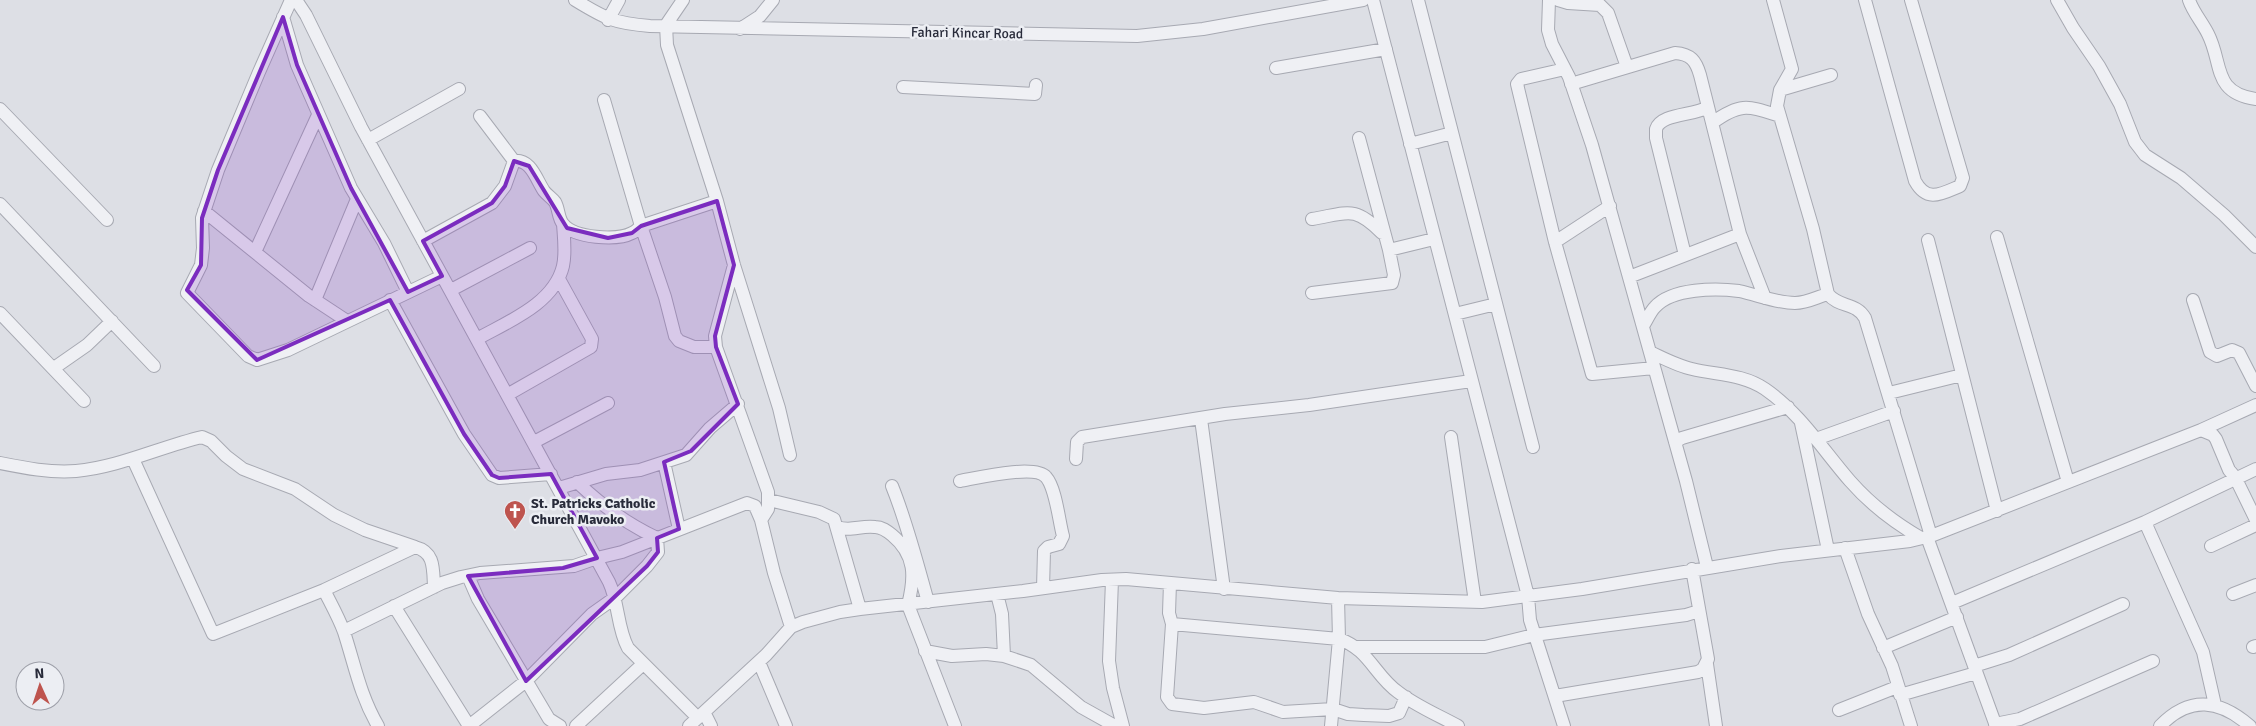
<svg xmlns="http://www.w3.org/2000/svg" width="2256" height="726" font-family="Signika,sans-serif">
	<rect width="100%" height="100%" fill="#dddfe5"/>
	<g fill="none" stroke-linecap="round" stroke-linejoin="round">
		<g stroke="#a7a9b2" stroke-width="14">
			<path id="minor" d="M 291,0 L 259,72 L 218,170 L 202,218 L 203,248 L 201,265 L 187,293 L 248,356 L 257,360 L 288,350 L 442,276
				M 296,0 L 306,15 L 361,127 L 609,582 C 619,603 617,628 628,648 L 698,718
				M 575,0 C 606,19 614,23 650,26 L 1137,36 L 1203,29 L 1363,0
				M 683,0 L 666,25 L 667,45 L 717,201 L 734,265 L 779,408 L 790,455
				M 1373,0 L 1528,596 L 1530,620 L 1564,726
				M 1418,0 L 1533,447
				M 1549,0 L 1548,30 L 1552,44 L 1569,77 L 1592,145 L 1686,481 L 1707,567
				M 1558,0 L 1568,3 L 1600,5 L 1608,13 L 1627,67
				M 1773,0 L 1792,69 L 1780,90 L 1777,106 L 1813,229 L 1828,294 C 1839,308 1856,302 1865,318 L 1931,536
				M 1865,0 L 1915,181 C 1927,203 1941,194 1960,186 L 1963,178 L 1911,0
				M 2057,0 L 2073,28 L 2099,66 L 2120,104 L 2135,142 L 2145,155 L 2181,178 L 2224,215 L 2256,247
				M 2189,0 C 2193,12 2202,22 2208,34 C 2223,63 2212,93 2256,99
				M 283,17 L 297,65 L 351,188 L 384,243 L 408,292
				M 608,20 L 619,0
				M 740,29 L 760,16 L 773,0
				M 1276,68 L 1386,49
				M 1565,69 L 1521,79 L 1517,84 L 1555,242 L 1592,374 L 1654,368
				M 1571,84 L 1675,53 C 1691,54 1696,61 1700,75 L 1740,234 L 1765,298
				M 903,87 L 1035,94 L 1036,85
				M 1780,90 L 1831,75
				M 604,100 L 641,226 L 665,297 L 675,336 L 679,341 L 694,347 L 716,347
				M 0,109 L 107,220
				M 480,116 L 514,161 C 531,159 536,179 544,191 C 547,195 552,198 555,202 C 559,209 558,218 563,224 C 574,238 617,241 632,233 C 635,232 639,228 641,226 L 717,201
				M 1712,123 C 1741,102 1748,106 1780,116
				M 1359,138 L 1389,250 L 1434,239
				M 368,140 L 459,89
				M 1410,144 L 1452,133
				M 0,204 L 154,366
				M 204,211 L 309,296 L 347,321
				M 1312,219 C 1348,213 1354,205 1382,233
				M 1997,237 L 2068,482
				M 1928,240 L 1997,511
				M 423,241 L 492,203 L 505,186 L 514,161
				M 1555,242 L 1610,206
				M 255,252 L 318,115
				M 1685,255 L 1656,138 L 1656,129 C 1661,113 1694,116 1708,107
				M 734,265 L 715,336 L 716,347 L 768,492 L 768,509 L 761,520
				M 1629,277 L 1740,234
				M 451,290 L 530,248
				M 1312,293 L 1392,283 L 1394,275 L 1389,250
				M 315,300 L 357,199
				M 390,300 L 464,434 L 492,475 L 499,478 L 551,474
				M 2193,300 L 2210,352 L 2217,356 L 2232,350 L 2239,353 L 2256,386
				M 0,313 L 84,401
				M 1455,314 L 1496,304
				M 1643,326 C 1647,320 1650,312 1655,307 C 1672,288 1716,288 1739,291 C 1758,295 1776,303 1795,303 C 1807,303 1817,297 1828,294
				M 477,339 C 507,322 554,304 563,266 C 566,253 564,238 563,224
				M 1650,352 C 1663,358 1678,366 1692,369 C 1717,375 1743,374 1765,389 C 1800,413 1823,450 1850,481 C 1871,505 1895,523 1921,538
				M 54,368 L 87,345 L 112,321
				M 1889,393 L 1962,375
				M 507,395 L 591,347 L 592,339 L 559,279
				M 1201,419 L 1224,589
				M 1801,423 L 1828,550
				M 2201,430 L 2213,435 L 2216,439 L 2229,470 L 2235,477 L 2256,520
				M 1451,437 L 1475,602
				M 1816,439 L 1894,411
				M 534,442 L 608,403
				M 1675,442 L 1682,438 L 1788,407
				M 133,459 L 213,634 L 324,590 L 415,547 C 435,552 433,569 434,587
				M 1076,459 L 1077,442 L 1082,437 L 1225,414 L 1309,405 L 1471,381
				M 664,462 L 679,529
				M 0,463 C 25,468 50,473 76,471 C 119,467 160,447 202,437 L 211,441 L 226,456 L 243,469 L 295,489 L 334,515 L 365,530 L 415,547
				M 960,481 C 977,478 1035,464 1046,477 C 1056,488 1059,522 1063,536 L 1059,544 L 1048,547 L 1044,551 L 1043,588
				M 892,486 C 907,523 917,563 928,602
				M 559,488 L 606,474 L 640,470 L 686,455 L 710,428 L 738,404
				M 769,500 L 819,512 L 834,519 L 860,609
				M 2145,522 L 2203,652 L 2215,705
				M 837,527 C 851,532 861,525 875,527 C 882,527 887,531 892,535 C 916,555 915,577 908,605 L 955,726
				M 1927,537 L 1996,726
				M 2211,546 L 2256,525
				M 1845,548 L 1868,614 L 1892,666 L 1911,726
				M 468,576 L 478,599 L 549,719 L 560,726
				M 1112,580 L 1109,661 L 1113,688 L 1123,726
				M 1170,583 L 1169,613 L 1172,624 L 1167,697 L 1172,704 L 1204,708 L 1254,702 L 1283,712 L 1333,709 L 1348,714 L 1364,715 L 1389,716 L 1399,713 L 1406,697
				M 324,590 C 331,604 339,618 344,632 C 355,666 360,695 378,726
				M 997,594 L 1002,614 L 1004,656
				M 2233,594 L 2256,585
				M 1952,603 L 2145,522 L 2256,469
				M 394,606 L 469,726
				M 1172,624 L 1339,639 C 1369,649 1375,676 1398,692 C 1416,706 1438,715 1458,726
				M 344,631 L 442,583 L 461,577 L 480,573 L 574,566 L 597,558 L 622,552 L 747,503 L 755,506 L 761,520 L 774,573 L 791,627
				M 1356,647 L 1485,647 L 1534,635 L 1686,615 L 1699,611
				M 2253,647 L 2256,646
				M 1883,648 L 1957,617
				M 925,651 L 952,656 L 986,654 L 1004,656 L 1031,665 L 1081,707 L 1115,726
				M 759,662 L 786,726
				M 1707,664 L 1716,726
				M 1974,666 L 2009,655 L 2123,604
				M 1900,695 L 1976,673
				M 1555,696 L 1698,672 L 1703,669 L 1708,659 L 1692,569
				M 1839,710 L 1897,687
				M 704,712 L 711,726
				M 1995,724 L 2020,719 L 2153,661
				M 469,726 L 526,681 L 592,614 L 616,597 L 647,566 L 658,552 L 657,538 C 627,524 601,505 577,482
				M 576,726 L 643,664
				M 689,726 L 766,655 L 791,627 L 803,622 L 840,612 L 860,609 L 1023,591 L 1102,580 L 1126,579 L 1338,598 L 1482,602 L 1582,589 L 1781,556 L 1910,541 L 1931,536 L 2201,430 L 2256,405
				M 1331,726 L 1339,639 L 1338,598
				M 2160,726 C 2190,695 2220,700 2250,726"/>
		</g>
		<use href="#minor" stroke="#eff0f4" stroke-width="12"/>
	</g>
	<path fill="#7b2cbf" fill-opacity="0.2" stroke="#7b2cbf" stroke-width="4" stroke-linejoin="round" d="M 283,17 L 297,65 L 351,188 L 408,292 L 442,276 L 423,241 L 492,203 L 505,186 L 514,161 L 529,166 L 567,228 L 608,238 L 632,233 L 641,226 L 717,201 L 734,265 L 715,336 L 716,347 L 738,404 L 691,451 L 664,462 L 679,529 L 657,538 L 658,552 L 647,566 L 526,681 L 468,576 L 563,568 L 597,558 L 551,474 L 499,478 L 492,475 L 464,434 L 390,300 L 257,360 L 187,290 L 201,265 L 202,218 L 218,170 Z"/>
	<defs>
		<g id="church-pin" transform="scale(1.125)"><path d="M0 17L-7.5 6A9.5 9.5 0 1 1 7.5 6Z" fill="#be544e" stroke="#eceef3"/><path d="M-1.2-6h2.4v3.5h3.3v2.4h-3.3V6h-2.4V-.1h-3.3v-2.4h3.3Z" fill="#fff"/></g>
	</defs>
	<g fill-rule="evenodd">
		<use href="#church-pin" x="515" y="511"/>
	</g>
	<g text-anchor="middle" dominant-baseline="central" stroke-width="5" stroke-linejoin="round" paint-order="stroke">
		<g font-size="14" fill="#282b3a" stroke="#eceef3">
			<text transform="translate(967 33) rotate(1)">Fahari Kincar Road</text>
		</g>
		<g font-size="14" font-weight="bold" fill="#282b3a" stroke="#eceef3" text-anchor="start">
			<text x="531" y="503">St. Patricks Catholic<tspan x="531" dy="16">Church Mavoko</tspan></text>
		</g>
	</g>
	<g transform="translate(40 686) rotate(357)"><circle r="24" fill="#eceef3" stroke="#9ea0a9"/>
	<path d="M0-4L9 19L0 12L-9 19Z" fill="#be544e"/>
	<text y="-8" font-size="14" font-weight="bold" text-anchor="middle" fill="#282b3a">N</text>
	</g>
</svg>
